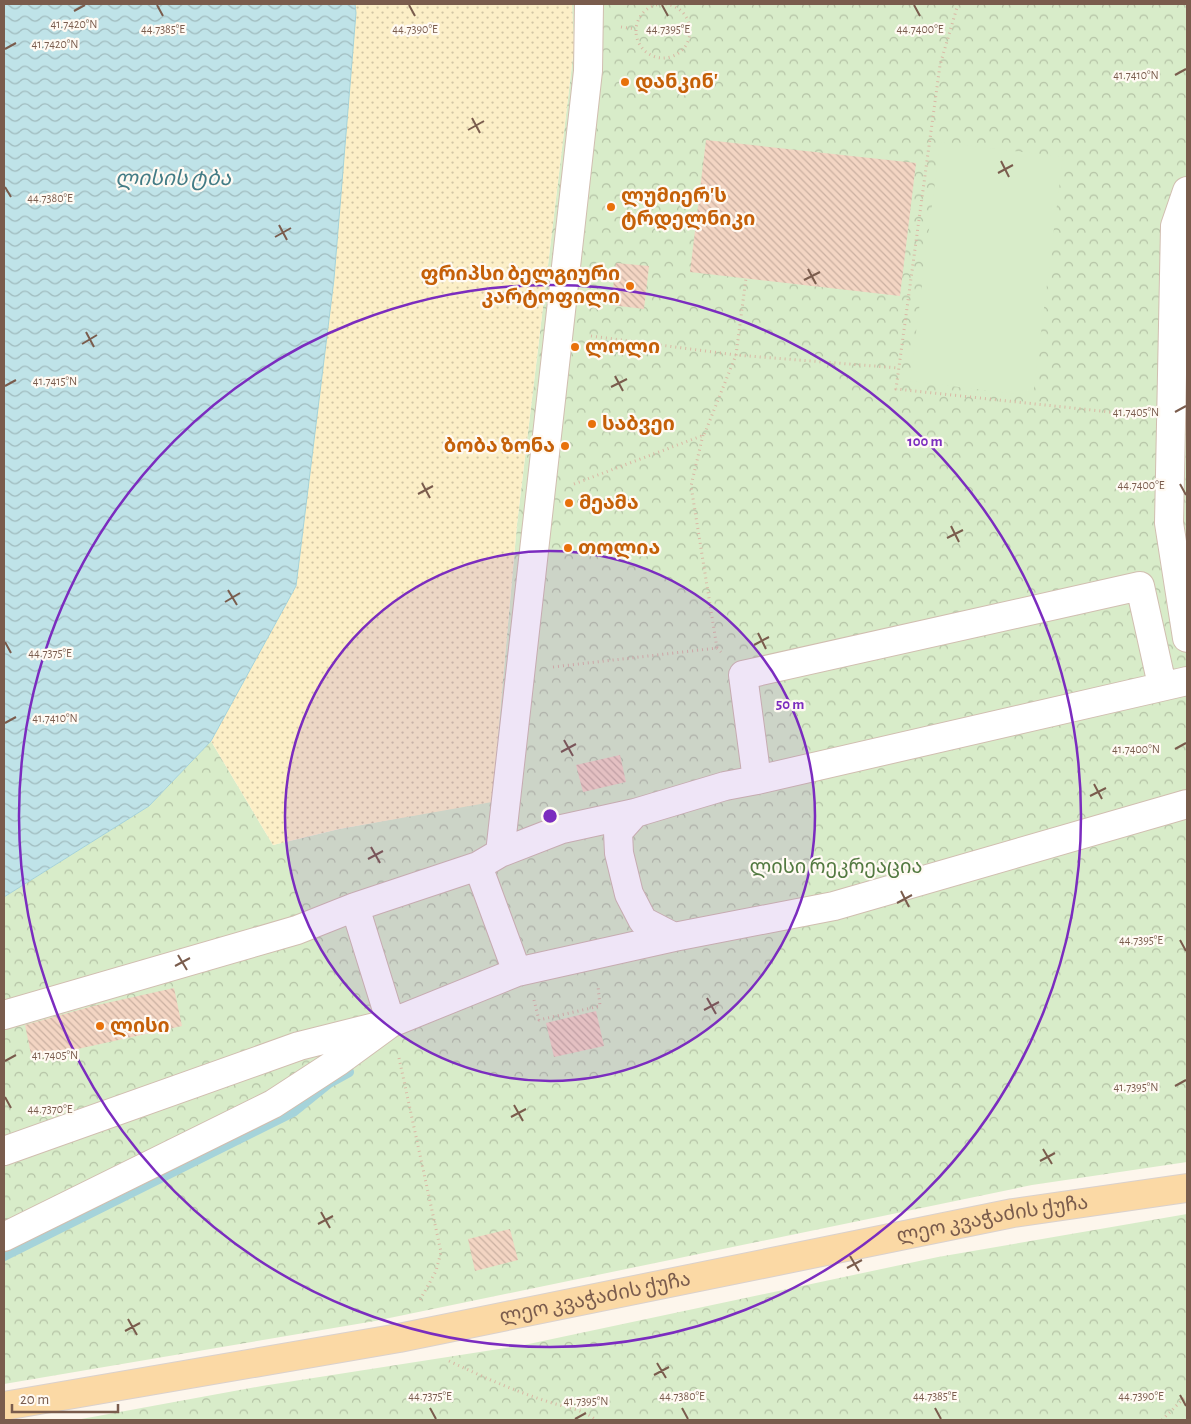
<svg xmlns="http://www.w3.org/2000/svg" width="1191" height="1424" font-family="'Alegreya Sans','Noto Sans Georgian',sans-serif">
	<defs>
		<pattern id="forest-crowns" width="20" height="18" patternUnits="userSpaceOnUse" patternTransform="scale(1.25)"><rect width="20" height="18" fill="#d8ecc9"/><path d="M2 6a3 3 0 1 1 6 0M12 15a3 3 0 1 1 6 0" fill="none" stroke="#b4c2a5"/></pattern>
		<pattern id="sand-dots" width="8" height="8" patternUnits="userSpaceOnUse" patternTransform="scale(1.25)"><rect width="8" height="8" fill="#fcefc7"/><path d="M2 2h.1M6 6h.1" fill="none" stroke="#d1c5a4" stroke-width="1.8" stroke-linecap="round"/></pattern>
		<pattern id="water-waves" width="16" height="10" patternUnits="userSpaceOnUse" patternTransform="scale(1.25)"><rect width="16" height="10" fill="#bfe3e8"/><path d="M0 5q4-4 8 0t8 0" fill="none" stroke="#a0bbbe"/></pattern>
		<pattern id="building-back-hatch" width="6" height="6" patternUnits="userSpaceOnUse" patternTransform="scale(1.25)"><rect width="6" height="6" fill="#f3d5c3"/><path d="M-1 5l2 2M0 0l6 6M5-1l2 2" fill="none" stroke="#cab0a1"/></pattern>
	</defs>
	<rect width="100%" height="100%" fill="#fdf6ec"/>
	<path fill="url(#forest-crowns)" d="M 572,4 L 1187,4 L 1187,1162 L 1032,1185 L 375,1321 L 4,1384 L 4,897 L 149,806 L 211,741 L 273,845 L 339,829 L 492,801 L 517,524 L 574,48 Z
		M 1187,1214 L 1187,1420 L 76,1420 L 262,1386 L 524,1345 L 938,1257 Z"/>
	<path fill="url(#sand-dots)" d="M 355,4 L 572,4 L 574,48 L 517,524 L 492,802 L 339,829 L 273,845 L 211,741 L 296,586 Z"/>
	<path fill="#d8ecc9" d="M 940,142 L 1063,157 L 1033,396 L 910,381 Z"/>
	<path fill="url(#water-waves)" stroke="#a5d3da" d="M 4,4 L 355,4 L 356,13 L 334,279 L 296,586 L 211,741 L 149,806 L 4,897 Z"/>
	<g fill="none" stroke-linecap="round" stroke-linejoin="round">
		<path stroke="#a5d3da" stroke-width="10" d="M 4,1256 L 293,1112 L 329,1083 L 349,1072"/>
	</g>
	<path fill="url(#building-back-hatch)" d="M 706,140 L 916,163 L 900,296 L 690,272 Z
		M 616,263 L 649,266 L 644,309 L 611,305 Z
		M 620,755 L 626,782 L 583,792 L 576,765 Z
		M 174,988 L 182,1026 L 32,1059 L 25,1025 L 93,1006 Z
		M 596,1011 L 604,1046 L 554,1057 L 546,1023 Z
		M 510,1229 L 518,1260 L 475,1271 L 468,1239 Z"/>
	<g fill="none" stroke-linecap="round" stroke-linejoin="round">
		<g stroke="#d1beb0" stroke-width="30">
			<path id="minor" d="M 1187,191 L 1175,226 L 1169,523 L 1187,638
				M 757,780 L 743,675 L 1140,586 L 1162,685
				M 635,813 L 618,832 L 619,853 L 629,894 L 643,921 L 674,937
				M 500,853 L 588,71 L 589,4
				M 478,866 L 517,972
				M 4,1015 L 297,930 L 355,907 L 478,866 L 500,853 L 562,829 L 635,813 L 725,786 L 757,780 L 1187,681
				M 4,1151 L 299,1046 L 391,1023 L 355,907
				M 4,1237 L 273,1104 L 339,1061 L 391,1023 L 517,972 L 674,937 L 834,906 L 1187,804"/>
		</g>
		<g stroke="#dad1cd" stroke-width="30">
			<g id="major">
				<path id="s1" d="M 4,1406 L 399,1338 L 1013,1213 L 1187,1188"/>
			</g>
		</g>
		<path stroke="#d9b8a5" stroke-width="3" stroke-dasharray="1 4" stroke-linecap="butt" d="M 958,4 L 940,65 L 896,389 L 1138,415
			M636 31a27 27 0 1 1 54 0a27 27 0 1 1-54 0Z
			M 621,27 L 636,29
			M 591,336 L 736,355 L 899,368
			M 703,435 L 691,486 L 717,648
			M 574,484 L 704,435 L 736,355 L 746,278
			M 553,667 L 717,648 L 721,652
			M 534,1000 L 539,1020 L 600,1006 L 598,986
			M 399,1058 L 441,1252 L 436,1271 L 420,1300
			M 449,1361 C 481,1376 512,1390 546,1401 C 563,1407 581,1408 596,1420
			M 1162,1420 L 1187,1395"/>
		<use href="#minor" stroke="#fff" stroke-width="28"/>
		<use href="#major" stroke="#fbd9a5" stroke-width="28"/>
	</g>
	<path fill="none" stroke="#7a5c4d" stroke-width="2" d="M 157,5 L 163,16M 409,5 L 415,16M 662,5 L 668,16M 914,5 L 920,16M 74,11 L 85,5M 5,49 L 16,43M 1175,75 L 1186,69M 472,118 L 480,133M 468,130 L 484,121M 1001,161 L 1009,177M 998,173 L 1013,165M 5,187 L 11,197M 279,225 L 287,240M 275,237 L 291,228M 808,269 L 816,284M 804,280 L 820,272M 86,332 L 94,347M 82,344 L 97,335M 615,376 L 623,391M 5,386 L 16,380M 611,387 L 627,379M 1175,412 L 1186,406M 422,483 L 430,498M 1180,484 L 1186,495M 418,494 L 433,486M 951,526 L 959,542M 947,538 L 963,530M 228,590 L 237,605M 225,602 L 240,593M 758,633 L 766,649M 5,642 L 11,653M 754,645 L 769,637M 5,723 L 16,717M 564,740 L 573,756M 1175,749 L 1186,743M 561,752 L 576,744M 1094,784 L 1102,799M 1090,796 L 1106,788M 371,847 L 380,863M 368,859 L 383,851M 901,891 L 909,907M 897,903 L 912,895M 1180,940 L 1186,951M 178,955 L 187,970M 175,966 L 190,958M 707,998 L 716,1014M 704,1010 L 719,1002M 5,1061 L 16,1055M 1175,1086 L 1186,1080M 5,1097 L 11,1108M 514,1105 L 523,1121M 511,1117 L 526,1109M 1043,1149 L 1052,1164M 1040,1161 L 1055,1153M 321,1212 L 330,1228M 318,1224 L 333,1216M 850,1256 L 859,1271M 847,1268 L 862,1260M 128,1319 L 137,1335M 125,1331 L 140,1323M 657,1363 L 666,1378M 654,1375 L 669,1367M 1180,1395 L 1186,1406M 430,1408 L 436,1419M 682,1408 L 688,1419M 935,1408 L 941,1419M 575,1419 L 586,1413"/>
	<circle cx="550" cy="816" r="265" fill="#7b2cbf" fill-opacity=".12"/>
	<g fill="none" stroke="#7b2cbf" stroke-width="2.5">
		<circle cx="550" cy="816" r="265"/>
		<circle cx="550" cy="816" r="531"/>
	</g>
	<g fill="#e8710a" stroke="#fffaf3" stroke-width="2">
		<circle cx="625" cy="82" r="5"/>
		<circle cx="611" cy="207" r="5"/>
		<circle cx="630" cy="286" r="5"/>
		<circle cx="575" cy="347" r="5"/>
		<circle cx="592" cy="424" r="5"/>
		<circle cx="565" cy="446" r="5"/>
		<circle cx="569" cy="503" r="5"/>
		<circle cx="568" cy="548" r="5"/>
		<circle cx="100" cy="1026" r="5"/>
	</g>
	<g text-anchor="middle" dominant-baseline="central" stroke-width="4.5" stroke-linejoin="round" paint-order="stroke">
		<g font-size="20" font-weight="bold" fill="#c56008" stroke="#fffaf3" text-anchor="start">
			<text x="635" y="82">დანკინ'</text>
			<text x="621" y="196">ლუმიერ'ს<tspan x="621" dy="23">ტრდელნიკი</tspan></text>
			<text x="620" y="274" text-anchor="end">ფრიპსი ბელგიური<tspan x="620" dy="23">კარტოფილი</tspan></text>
			<text x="585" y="347">ლოლი</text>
			<text x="602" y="424">საბვეი</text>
			<text x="555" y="446" text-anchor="end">ბობა ზონა</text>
			<text x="579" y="503">მეამა</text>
			<text x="578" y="548">თოლია</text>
			<text x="110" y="1026">ლისი</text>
		</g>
		<g font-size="20" fill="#537a41" stroke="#fffaf3">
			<text x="836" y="867">ლისი რეკრეაცია</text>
		</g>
		<g font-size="20" fill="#7a5c4d" stroke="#fffaf3">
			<text stroke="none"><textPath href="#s1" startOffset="1006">ლეო კვაჭაძის ქუჩა</textPath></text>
			<text stroke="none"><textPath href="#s1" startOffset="601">ლეო კვაჭაძის ქუჩა</textPath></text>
		</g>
		<g font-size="21" font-style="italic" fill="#437c86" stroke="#fffaf3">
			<text x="173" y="178">ლისის ტბა</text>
		</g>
	</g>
	<g font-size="12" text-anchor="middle" fill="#7a5c4d" stroke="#fffaf3" stroke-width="4.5" stroke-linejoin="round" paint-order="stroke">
		<text x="74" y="28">41.7420°N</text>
		<text x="163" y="33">44.7385°E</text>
		<text x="415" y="33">44.7390°E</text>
		<text x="668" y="33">44.7395°E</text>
		<text x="920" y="33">44.7400°E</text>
		<text x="55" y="48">41.7420°N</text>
		<text x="1136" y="79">41.7410°N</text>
		<text x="50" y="202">44.7380°E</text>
		<text x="55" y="385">41.7415°N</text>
		<text x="1136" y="416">41.7405°N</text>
		<text x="1141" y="489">44.7400°E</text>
		<text x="50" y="657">44.7375°E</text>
		<text x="55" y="722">41.7410°N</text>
		<text x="1136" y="753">41.7400°N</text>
		<text x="1141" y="944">44.7395°E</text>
		<text x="55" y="1059">41.7405°N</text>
		<text x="1136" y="1091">41.7395°N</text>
		<text x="50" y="1113">44.7370°E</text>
		<text x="1141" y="1400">44.7390°E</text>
		<text x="430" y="1400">44.7375°E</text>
		<text x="682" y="1400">44.7380°E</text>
		<text x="935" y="1400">44.7385°E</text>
		<text x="586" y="1405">41.7395°N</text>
	</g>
	<circle cx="550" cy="816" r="8" fill="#7b2cbf" stroke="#fffaf3" stroke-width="2.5"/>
	<g font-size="15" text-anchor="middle" font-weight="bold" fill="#7b2cbf" stroke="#fffaf3" stroke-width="4.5" stroke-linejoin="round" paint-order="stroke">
		<text x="925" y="446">100 m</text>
		<text x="790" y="709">50 m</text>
	</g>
	<rect width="1191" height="1424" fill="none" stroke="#7a5c4d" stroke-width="10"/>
	<path d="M12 1404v8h106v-8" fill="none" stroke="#7a5c4d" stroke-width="2.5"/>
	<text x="20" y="1404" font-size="15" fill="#7a5c4d" stroke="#fffaf3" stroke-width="4" paint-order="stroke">20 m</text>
</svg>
